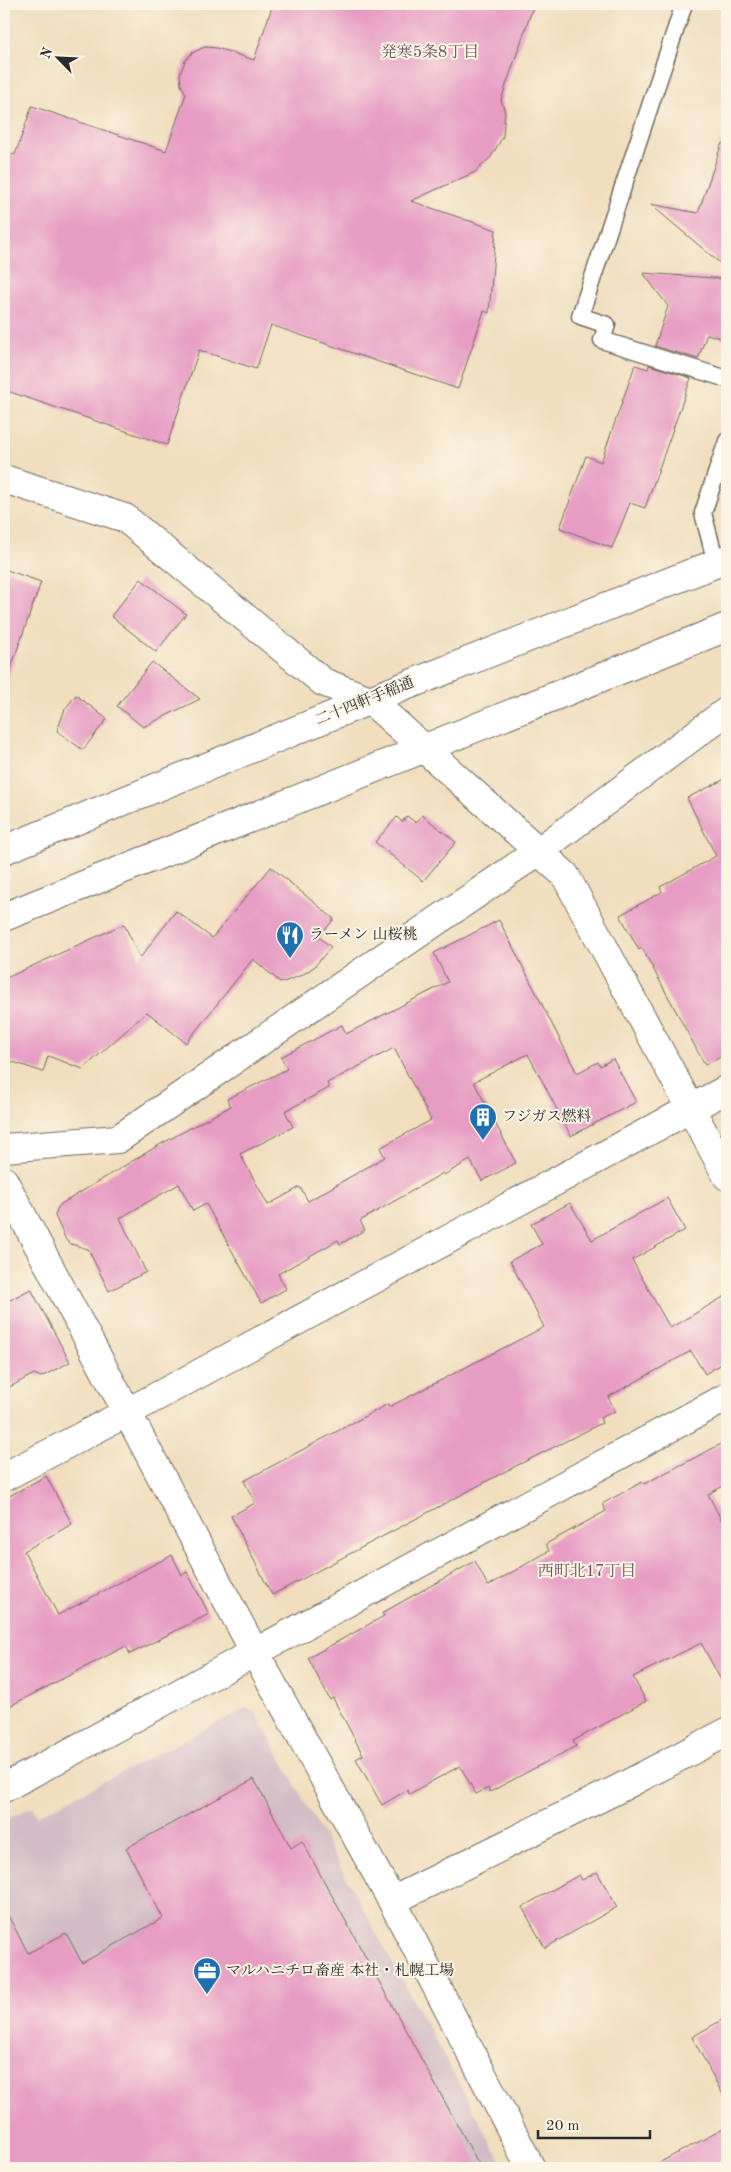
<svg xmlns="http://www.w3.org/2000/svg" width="731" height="2172" font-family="'Old Standard TT','Noto Serif JP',serif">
	<rect width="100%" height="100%" fill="#fcf5e5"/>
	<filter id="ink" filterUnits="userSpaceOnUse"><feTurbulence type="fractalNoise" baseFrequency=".02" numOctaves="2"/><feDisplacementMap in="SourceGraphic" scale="10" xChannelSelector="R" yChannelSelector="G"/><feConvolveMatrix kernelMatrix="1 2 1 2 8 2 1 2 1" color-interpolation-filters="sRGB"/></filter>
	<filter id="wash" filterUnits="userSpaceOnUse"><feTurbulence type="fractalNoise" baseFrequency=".0096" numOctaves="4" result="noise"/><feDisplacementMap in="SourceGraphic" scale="20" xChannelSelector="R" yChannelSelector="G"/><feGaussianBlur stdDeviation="1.12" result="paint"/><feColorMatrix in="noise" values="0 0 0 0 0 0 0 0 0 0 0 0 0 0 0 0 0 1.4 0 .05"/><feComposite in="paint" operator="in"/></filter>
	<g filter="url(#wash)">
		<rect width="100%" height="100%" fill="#f0debe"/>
		<path fill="#d2bdc6" d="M 246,1708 L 256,1713 L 505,2168 L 4,2168 L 4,1821 L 32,1807 L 37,1816 Z"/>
		<g id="blocks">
			<path fill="#e79cc4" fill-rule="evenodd" d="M 273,4 L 534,4 L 501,100 L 505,112 L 503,136 L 491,157 L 475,172 L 411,201 L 496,230 L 489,313 L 484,311 L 458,389 L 271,325 L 256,369 L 199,350 L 167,445 L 4,390 L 4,151 L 15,155 L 32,106 L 166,151 L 186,94 L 181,85 L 180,74 L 185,61 L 192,53 L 205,47 L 217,48 L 254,60 Z
				M 722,143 L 727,144 L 727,269 L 650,204 L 698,213 Z
				M 643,273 L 727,279 L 727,340 L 707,334 L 698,359 L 655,346 L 668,306 Z
				M 635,365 L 648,369 L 649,365 L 691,378 L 645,508 L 630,503 L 612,548 L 560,528 L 586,456 L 601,462 Z
				M 4,569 L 41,582 L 8,676 L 4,676 Z
				M 141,579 L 186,614 L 156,652 L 111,616 Z
				M 152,662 L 200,699 L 143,727 L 117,706 Z
				M 76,695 L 107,719 L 83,750 L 57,731 L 65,709 Z
				M 727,778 L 727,1054 L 705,1065 L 642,948 L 639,950 L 620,915 L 662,892 L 660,887 L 716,856 L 687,798 Z
				M 422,815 L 456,842 L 423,881 L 375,842 L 397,817 L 402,822 L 407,816 L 416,823 Z
				M 271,867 L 334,919 L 319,937 L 331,947 L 314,967 L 302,975 L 281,983 L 253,959 L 186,1043 L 147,1012 L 83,1069 L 48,1056 L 43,1072 L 4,1059 L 4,979 L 124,924 L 140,958 L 176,911 L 212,938 Z
				M 499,920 L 577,1073 L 598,1062 L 600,1066 L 613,1059 L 636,1102 L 571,1136 L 528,1054 L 474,1082 L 516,1163 L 482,1181 L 470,1160 L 444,1175 L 443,1173 L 360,1221 L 365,1230 L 340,1244 L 338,1240 L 278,1274 L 286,1289 L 261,1303 L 206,1204 L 193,1211 L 179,1184 L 120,1218 L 146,1272 L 109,1291 L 88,1249 L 71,1244 L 66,1240 L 55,1216 L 57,1209 L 61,1204 L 159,1145 L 231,1106 L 227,1099 L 287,1069 L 281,1057 L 342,1025 L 346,1034 L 448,982 L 434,953 ZM 394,1048 L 431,1120 L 380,1148 L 385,1157 L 308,1201 L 300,1187 L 268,1205 L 240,1154 L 293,1127 L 285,1111 L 329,1088 L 327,1083 Z
				M 667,1198 L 685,1230 L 632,1260 L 670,1328 L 727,1295 L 727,1361 L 705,1374 L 691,1351 L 608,1397 L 615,1411 L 600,1418 L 602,1423 L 508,1470 L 272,1595 L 231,1516 L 255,1503 L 244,1481 L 388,1404 L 389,1407 L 544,1327 L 510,1261 L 542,1244 L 531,1224 L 570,1203 L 592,1240 Z
				M 31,1289 L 70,1362 L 41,1377 L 34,1374 L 4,1390 L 4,1303 Z
				M 727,1441 L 727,1484 L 708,1494 L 727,1531 L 727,1691 L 701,1643 L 633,1677 L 646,1701 L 573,1741 L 576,1746 L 490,1792 L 488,1788 L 476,1794 L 460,1766 L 409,1794 L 407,1790 L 382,1805 L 356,1759 L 363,1755 L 333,1698 L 330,1700 L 308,1658 L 384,1616 L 382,1613 L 475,1561 L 488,1586 L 549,1551 L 546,1544 L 606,1511 L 602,1504 L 642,1482 L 644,1484 Z
				M 46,1476 L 72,1524 L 24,1551 L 58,1615 L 172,1555 L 182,1575 L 187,1572 L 209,1614 L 130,1654 L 126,1646 L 4,1709 L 4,1499 Z
				M 254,1779 L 291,1848 L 302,1841 L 481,2168 L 4,2168 L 4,1908 L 28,1953 L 66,1933 L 82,1963 L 163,1918 L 126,1848 Z
				M 597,1872 L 617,1907 L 545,1948 L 522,1907 L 579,1875 L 582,1880 Z
				M 727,2017 L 727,2102 L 692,2037 Z
				M 727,2127 L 727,2168 L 649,2168 Z"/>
		</g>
	</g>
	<g filter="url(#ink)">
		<use href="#blocks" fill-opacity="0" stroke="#706a5e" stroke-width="1"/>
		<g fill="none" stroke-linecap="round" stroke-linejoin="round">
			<g stroke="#706a5e" stroke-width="19">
				<path id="service" d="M 684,4 L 580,316 L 607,325 L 602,340 L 727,379
					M 716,563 L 703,513 L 727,441"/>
			</g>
			<g stroke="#706a5e" stroke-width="30">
				<path id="minor" d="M 4,479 L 125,518 L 323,682 L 370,700 L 565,875 L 727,1176
					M 4,1148 L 118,1139 L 539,851 L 727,711
					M 4,1181 L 254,1651 L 392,1901 L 531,2168
					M 4,1477 L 128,1412 L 727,1089
					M 4,1788 L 727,1397
					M 392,1901 L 618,1789 L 727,1732"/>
			</g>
			<g stroke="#706a5e" stroke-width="30">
				<path id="tertiary" d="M 4,850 L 370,700 L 727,559
					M 4,917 L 727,627"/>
			</g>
			<use href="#service" stroke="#fff" stroke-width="16"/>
			<use href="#minor" stroke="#fff" stroke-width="28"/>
			<use href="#tertiary" stroke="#fff" stroke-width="28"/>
		</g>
	</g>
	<defs>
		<g id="restaurant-pin" transform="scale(1.4375)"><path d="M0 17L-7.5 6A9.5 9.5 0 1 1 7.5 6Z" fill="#1f6fb2" stroke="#fcf5e5"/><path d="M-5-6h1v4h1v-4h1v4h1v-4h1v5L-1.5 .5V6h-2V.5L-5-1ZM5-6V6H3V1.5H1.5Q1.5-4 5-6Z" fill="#fff"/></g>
		<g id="building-pin" transform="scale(1.4375)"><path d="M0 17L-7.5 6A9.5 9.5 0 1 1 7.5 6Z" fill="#1f6fb2" stroke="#fcf5e5"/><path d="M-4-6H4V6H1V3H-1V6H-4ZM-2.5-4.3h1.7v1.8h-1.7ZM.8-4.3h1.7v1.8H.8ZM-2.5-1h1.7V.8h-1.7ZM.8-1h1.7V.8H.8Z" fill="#fff"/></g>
		<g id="office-pin" transform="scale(1.4375)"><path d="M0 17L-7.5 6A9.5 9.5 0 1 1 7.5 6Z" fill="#1f6fb2" stroke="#fcf5e5"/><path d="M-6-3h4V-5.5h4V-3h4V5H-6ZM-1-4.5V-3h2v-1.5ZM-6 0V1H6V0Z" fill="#fff"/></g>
	</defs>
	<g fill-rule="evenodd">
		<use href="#restaurant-pin" x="290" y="935"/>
		<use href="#building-pin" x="483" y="1117"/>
		<use href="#office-pin" x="207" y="1971"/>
	</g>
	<g text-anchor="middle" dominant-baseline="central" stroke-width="4" stroke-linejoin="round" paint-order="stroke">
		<g font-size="15" fill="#2b2b2b" stroke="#fcf5e5">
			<text transform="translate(365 702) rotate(-22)">二十四軒手稲通</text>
		</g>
		<g font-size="15" fill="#2b2b2b" stroke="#fcf5e5" text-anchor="start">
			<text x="309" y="935">ラーメン 山桜桃</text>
			<text x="502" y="1117">フジガス燃料</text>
			<text x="226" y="1971">マルハニチロ畜産 本社・札幌工場</text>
		</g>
		<g font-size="16" fill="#6d5361" stroke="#fcf5e5">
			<text x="430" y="53">発寒5条8丁目</text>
			<text x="587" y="1572">西町北17丁目</text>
		</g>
	</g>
	<rect width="731" height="2172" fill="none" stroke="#fcf5e5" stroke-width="20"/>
	<g transform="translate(58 58) rotate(294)" stroke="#fcf5e5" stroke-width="4" paint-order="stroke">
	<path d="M0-4L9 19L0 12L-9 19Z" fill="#2b2b2b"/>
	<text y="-8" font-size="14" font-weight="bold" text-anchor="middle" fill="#2b2b2b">N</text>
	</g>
	<path d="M538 2130v8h112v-8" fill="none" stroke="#2b2b2b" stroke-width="2.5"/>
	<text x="546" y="2130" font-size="15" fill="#2b2b2b" stroke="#fcf5e5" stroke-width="4" paint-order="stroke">20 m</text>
</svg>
